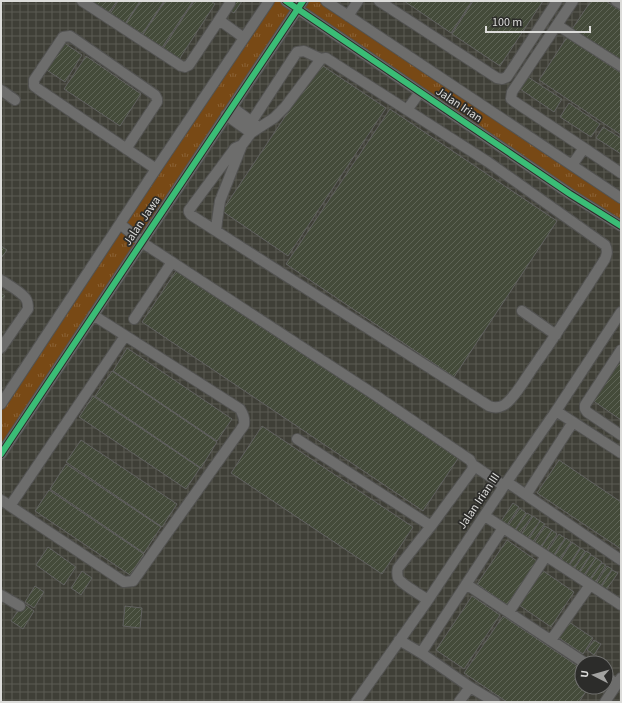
<svg xmlns="http://www.w3.org/2000/svg" width="622" height="703" font-family="'Source Sans 3',sans-serif">
	<defs>
		<pattern id="industrial-grid" width="8" height="8" patternUnits="userSpaceOnUse"><rect width="8" height="8" fill="#3f3f37"/><path d="M0 4h8M4 0v8" fill="none" stroke="#5a5a53"/></pattern>
		<pattern id="grass-tufts" width="24" height="20" patternUnits="userSpaceOnUse"><rect width="24" height="20" fill="#784915"/><path d="M3 7l-1-3M5 7V3M7 7l1-3M15 17l-1-3M17 17v-4M19 17l1-3" fill="none" stroke="#8b6336"/></pattern>
		<pattern id="building-hatch" width="6" height="6" patternUnits="userSpaceOnUse"><rect width="6" height="6" fill="#444b3a"/><path d="M-1 1l2-2M0 6l6-6M5 7l2-2" fill="none" stroke="#5e6456"/></pattern>
	</defs>
	<rect width="100%" height="100%" fill="#353535"/>
	<path fill="url(#industrial-grid)" fill-rule="evenodd" d="M 1,1 L 621,1 L 621,702 L 1,702 ZM 582,663 L 606,663 L 606,687 L 582,687 Z"/>
	<path fill="url(#grass-tufts)" d="M 269,1 L 286,1 L 297,9 L 303,1 L 326,1 L 621,198 L 621,226 L 297,9 L 1,454 L 1,404 Z"/>
	<path fill="url(#building-hatch)" stroke="#626261" d="M 90,1 L 117,1 L 108,14 Z
		M 118,1 L 140,1 L 125,24 L 110,14 Z
		M 141,1 L 164,1 L 141,36 L 125,25 Z
		M 165,1 L 193,1 L 161,49 L 142,36 Z
		M 194,1 L 211,1 L 215,4 L 178,61 L 162,50 Z
		M 235,1 L 242,1 L 234,13 L 229,10 Z
		M 404,1 L 472,1 L 451,33 Z
		M 473,1 L 543,1 L 500,66 L 452,34 Z
		M 591,1 L 606,1 L 621,11 L 621,62 L 572,29 Z
		M 567,37 L 621,73 L 621,135 L 539,80 Z
		M 63,42 L 82,55 L 65,82 L 45,69 Z
		M 86,56 L 141,94 L 120,126 L 64,89 Z
		M 320,64 L 386,108 L 288,256 L 222,211 Z
		M 528,77 L 562,99 L 554,112 L 520,89 Z
		M 569,103 L 600,124 L 591,137 L 560,117 Z
		M 390,109 L 557,221 L 454,377 L 286,264 Z
		M 603,127 L 621,138 L 621,154 L 596,138 Z
		M 1,246 L 7,250 L 2,257 L 1,256 Z
		M 178,268 L 459,457 L 423,511 L 142,322 Z
		M 1,293 L 5,296 L 1,301 Z
		M 127,348 L 232,419 L 217,441 L 113,371 Z
		M 621,357 L 621,420 L 592,400 Z
		M 112,371 L 217,442 L 201,468 L 95,396 Z
		M 93,396 L 200,468 L 186,489 L 79,417 Z
		M 262,426 L 413,527 L 382,574 L 231,473 Z
		M 81,440 L 177,504 L 162,527 L 66,462 Z
		M 559,460 L 621,502 L 621,549 L 537,493 Z
		M 66,464 L 161,527 L 144,553 L 50,489 Z
		M 49,490 L 144,554 L 130,575 L 35,511 Z
		M 513,503 L 519,507 L 507,525 L 501,521 Z
		M 520,508 L 526,513 L 515,530 L 508,526 Z
		M 527,513 L 532,516 L 519,534 L 515,531 Z
		M 533,516 L 540,521 L 527,539 L 521,535 Z
		M 540,521 L 545,524 L 532,543 L 528,540 Z
		M 545,526 L 552,530 L 540,548 L 534,543 Z
		M 552,530 L 557,534 L 545,552 L 541,548 Z
		M 559,534 L 565,538 L 553,556 L 547,552 Z
		M 566,538 L 571,542 L 559,560 L 554,556 Z
		M 507,540 L 537,561 L 507,605 L 477,584 Z
		M 572,542 L 580,548 L 568,566 L 560,561 Z
		M 48,547 L 76,567 L 64,585 L 36,565 Z
		M 581,548 L 585,551 L 573,569 L 569,566 Z
		M 586,551 L 591,554 L 578,573 L 574,569 Z
		M 591,555 L 596,558 L 583,576 L 579,573 Z
		M 596,558 L 602,562 L 589,580 L 584,577 Z
		M 602,563 L 606,565 L 595,583 L 590,580 Z
		M 607,566 L 612,569 L 600,587 L 596,584 Z
		M 539,568 L 574,592 L 551,627 L 516,603 Z
		M 612,570 L 618,573 L 606,590 L 601,587 Z
		M 82,571 L 92,578 L 81,595 L 71,588 Z
		M 35,586 L 44,592 L 34,608 L 25,602 Z
		M 472,596 L 500,615 L 464,669 L 436,650 Z
		M 23,603 L 34,611 L 23,629 L 11,621 Z
		M 125,606 L 142,608 L 140,628 L 123,626 Z
		M 503,616 L 582,669 L 582,687 L 589,687 L 579,702 L 507,702 L 464,673 Z
		M 566,620 L 593,638 L 583,654 L 556,636 Z
		M 594,640 L 601,644 L 594,655 L 587,650 Z"/>
	<g fill="none" stroke-linecap="round" stroke-linejoin="round">
		<g stroke="#535352" stroke-width="12">
			<path id="minor" d="M 82,1 L 181,66 L 185,67 L 189,65 L 219,20 L 244,38
				M 286,1 L 570,194 L 621,226
				M 326,1 L 621,198
				M 379,1 L 497,78 L 502,79 L 507,77 L 557,1
				M 616,1 L 621,4
				M 348,16 L 358,1
				M 219,20 L 230,3 L 230,1
				M 557,25 L 621,66
				M 326,58 L 488,162 L 605,245 C 608,251 607,254 605,259 C 581,297 556,335 530,372 C 525,380 511,401 504,405 C 499,408 494,408 489,406 L 216,231 L 217,221 L 220,201 L 242,145 L 251,133 L 274,118 L 285,107 L 321,59 Z
				M 1,90 L 15,100
				M 232,107 L 256,125
				M 407,110 L 420,92
				M 226,115 L 251,133
				M 252,121 L 297,52 L 304,51 L 321,59
				M 584,148 L 621,173
				M 126,149 L 157,102 L 157,99 L 155,95 L 70,36 L 63,37 L 34,80 L 34,86 L 38,89 L 156,169
				M 572,165 L 584,148 L 515,102 L 511,99 L 512,92 L 573,1
				M 120,224 L 146,245 L 375,395 L 470,460 L 473,465 L 472,470 L 431,526 L 398,568 C 397,571 397,574 398,578 C 401,584 421,595 428,600
				M 216,231 L 191,215 L 189,212 L 189,210 L 235,148 L 242,145
				M 1,280 C 7,284 23,293 26,299 C 28,302 28,305 28,309 L 1,348
				M 522,311 L 556,335
				M 134,319 L 172,262
				M 621,350 L 585,405 L 585,409 L 587,412 L 621,435
				M 1,404 L 156,169 L 269,1
				M 556,411 L 621,453
				M 297,439 L 431,526
				M 1,454 L 142,242 L 303,1
				M 473,465 L 504,486
				M 507,482 L 621,560
				M 526,495 L 573,422
				M 1,500 L 124,582 L 133,581 L 244,425 C 245,418 243,414 240,409 L 93,315
				M 10,506 L 125,336
				M 485,516 L 621,605
				M 466,584 L 585,663
				M 1,595 L 20,606
				M 509,612 L 546,556
				M 399,640 L 421,653
				M 551,640 L 590,585
				M 606,677 L 617,684
				M 356,702 L 428,600 L 504,486 L 556,411 L 621,312
				M 459,702 L 470,687
				M 495,702 L 470,687 L 421,653 L 503,528
				M 605,702 L 621,678"/>
		</g>
		<use href="#minor" stroke="#6d6d6c" stroke-width="10"/>
		<g stroke="#2c2c2a" stroke-width="8">
			<path id="cycleway" d="M 286,1 L 570,194 L 621,226
				M 1,454 L 142,242 L 303,1"/>
		</g>
		<use href="#cycleway" stroke="#3abd76" stroke-width="6"/>
	</g>
	<g text-anchor="middle" dominant-baseline="central" stroke-width="3.5" stroke-linejoin="round" paint-order="stroke">
		<g font-size="12" fill="#dcdcda" stroke="#2c2c2a">
			<text transform="translate(459 105) rotate(34)">Jalan Irian</text>
			<text transform="translate(142 221) rotate(-56)">Jalan Jawa</text>
			<text transform="translate(479 501) rotate(-56)">Jalan Irian III</text>
		</g>
	</g>
	<rect width="622" height="703" fill="none" stroke="#dcdcda" stroke-width="4"/>
	<g transform="translate(594 675) rotate(276)"><circle r="19" fill="#2c2c2a" stroke="#727270"/>
	<path d="M0-3L7 15L0 10L-7 15Z" fill="#a2a2a0"/>
	<text y="-6" font-size="11" font-weight="bold" text-anchor="middle" fill="#dcdcda">U</text>
	</g>
	<path d="M486 26v6h104v-6" fill="none" stroke="#dcdcda" stroke-width="2"/>
	<text x="492" y="26" font-size="12" fill="#dcdcda" stroke="#2c2c2a" stroke-width="3" paint-order="stroke">100 m</text>
</svg>
